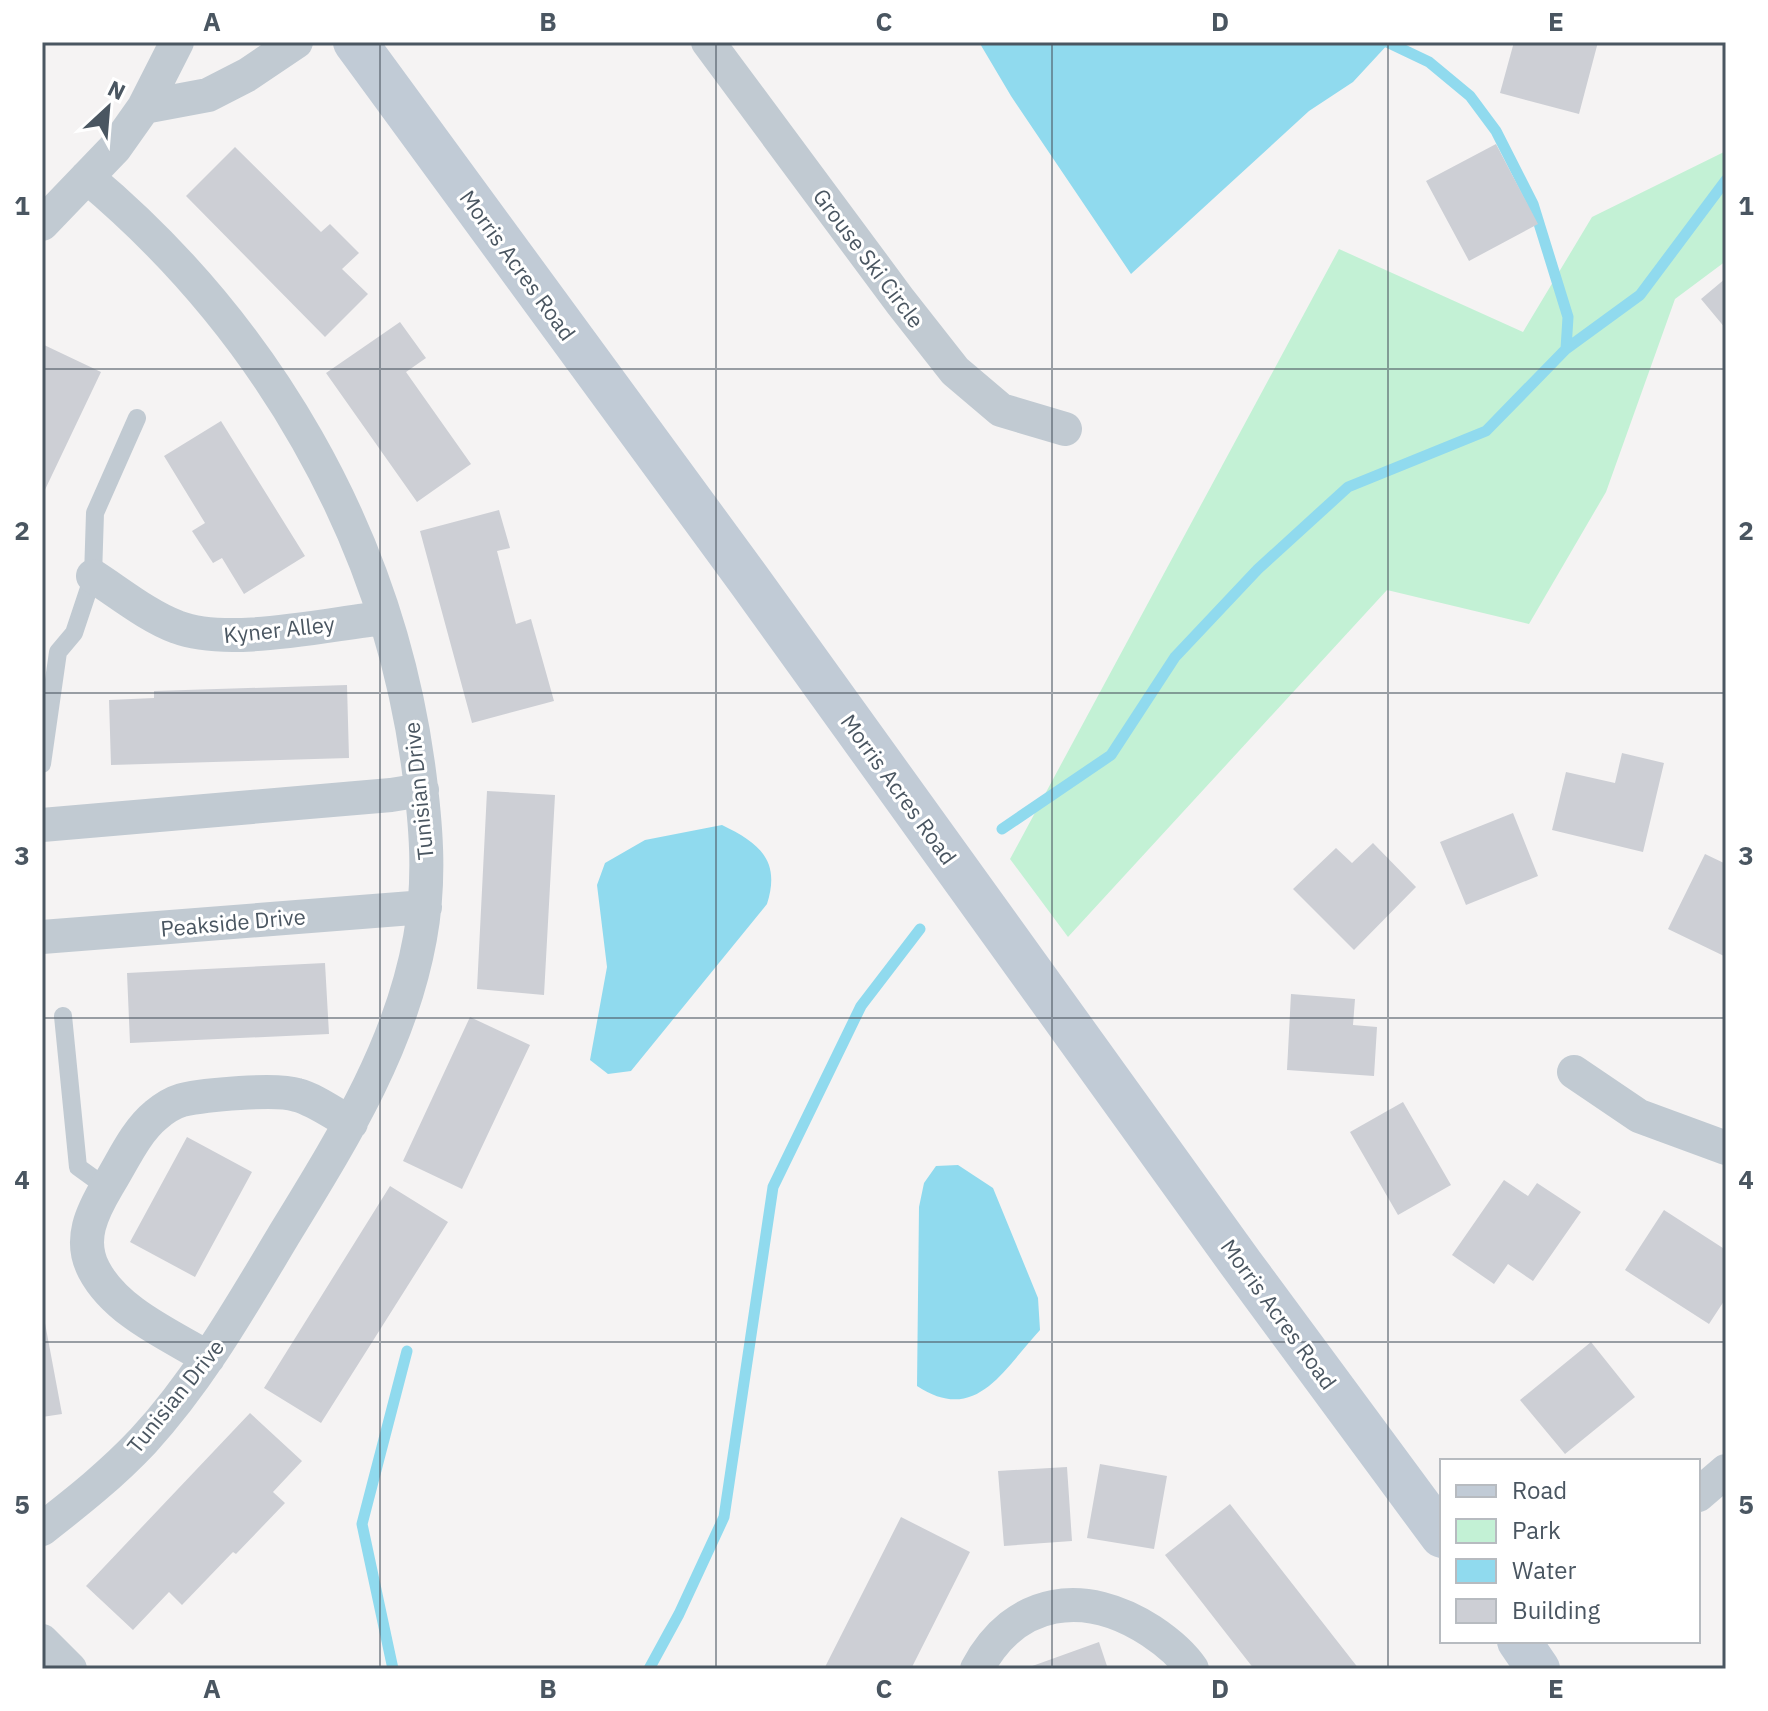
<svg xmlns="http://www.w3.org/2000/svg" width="1768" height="1711" font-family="'IBM Plex Sans',sans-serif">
	<rect width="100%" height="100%" fill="#f5f3f3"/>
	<path fill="#c3f1d5" d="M 1726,151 L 1726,261 L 1675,299 L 1606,492 L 1529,624 L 1387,590 L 1068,937 L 1010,859 L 1339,249 L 1523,332 L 1592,217 Z"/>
	<path fill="#90daee" d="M 979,42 L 1390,42 L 1353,82 L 1309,111 L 1131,274 L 1011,96 Z
		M 722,825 C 759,843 781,860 767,904 L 631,1071 L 608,1074 L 590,1060 L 607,967 L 597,885 L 605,863 L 645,840 Z
		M 958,1165 L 993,1188 L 1038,1298 L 1040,1330 C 1003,1370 976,1425 917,1386 L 919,1207 L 924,1183 L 936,1166 Z"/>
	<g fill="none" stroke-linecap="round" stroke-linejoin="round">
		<path stroke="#90daee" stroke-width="11" d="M 1387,42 L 1429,62 L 1470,96 L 1496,131 L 1533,204 L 1568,317 L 1566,349
			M 1002,829 L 1111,755 L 1175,657 L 1258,569 L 1348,487 L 1486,431 L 1566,349 L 1640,295 L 1726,180
			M 393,1669 L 362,1524 L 407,1351
			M 649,1669 L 679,1614 L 724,1517 L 773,1187 L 861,1006 L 920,929"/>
	</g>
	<path fill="#cdcfd5" d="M 1514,42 L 1598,42 L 1579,114 L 1500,93 Z
		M 1496,144 L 1538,224 L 1469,261 L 1426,181 Z
		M 235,147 L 321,232 L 330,224 L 359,253 L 342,269 L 368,294 L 325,337 L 186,196 Z
		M 1726,278 L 1726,329 L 1701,299 Z
		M 400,322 L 426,358 L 406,372 L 471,464 L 417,502 L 326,373 Z
		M 42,344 L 101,372 L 42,496 Z
		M 221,421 L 305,556 L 244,594 L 222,558 L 213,563 L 192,531 L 205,523 L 164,456 Z
		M 499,510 L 510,548 L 497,551 L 516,624 L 531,619 L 554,701 L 472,723 L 420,531 Z
		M 347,685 L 349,758 L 111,765 L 109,700 L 154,698 L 154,691 Z
		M 1622,753 L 1664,763 L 1643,852 L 1552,830 L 1566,772 L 1615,783 Z
		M 487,791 L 555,795 L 544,995 L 477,989 Z
		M 1513,813 L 1538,876 L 1466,905 L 1440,842 Z
		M 1373,843 L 1416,887 L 1354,950 L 1293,889 L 1336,848 L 1352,863 Z
		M 1705,854 L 1726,864 L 1724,956 L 1668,929 Z
		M 325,963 L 329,1034 L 130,1043 L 127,973 Z
		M 1291,994 L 1355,999 L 1353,1025 L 1377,1027 L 1374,1076 L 1287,1070 Z
		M 470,1017 L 530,1045 L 462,1189 L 403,1161 Z
		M 1403,1102 L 1451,1185 L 1398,1215 L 1350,1132 Z
		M 187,1137 L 252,1172 L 195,1277 L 130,1242 Z
		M 1504,1180 L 1528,1196 L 1537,1183 L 1581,1212 L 1533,1281 L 1508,1264 L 1494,1284 L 1452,1255 Z
		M 390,1186 L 448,1222 L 321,1423 L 264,1388 Z
		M 1664,1210 L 1726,1250 L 1726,1298 L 1709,1324 L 1625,1270 Z
		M 42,1307 L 62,1414 L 42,1417 Z
		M 1591,1342 L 1635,1397 L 1565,1454 L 1520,1400 Z
		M 250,1413 L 302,1461 L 273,1492 L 285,1503 L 236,1554 L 233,1552 L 182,1605 L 169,1592 L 133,1630 L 86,1586 Z
		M 1100,1464 L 1167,1476 L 1154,1549 L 1087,1538 Z
		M 1067,1467 L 1072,1541 L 1004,1546 L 998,1471 Z
		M 1230,1504 L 1359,1669 L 1254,1669 L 1165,1555 Z
		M 901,1517 L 970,1552 L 911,1669 L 824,1669 Z
		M 1099,1642 L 1108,1669 L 1024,1669 Z"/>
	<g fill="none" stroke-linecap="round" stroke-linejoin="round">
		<path stroke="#c1cad2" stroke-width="18" d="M 42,764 L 58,652 L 74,633 L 93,576 L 95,513 L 137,418
			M 63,1016 L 78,1167 L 107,1188"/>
		<path stroke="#c1cad2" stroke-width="34" d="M 708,42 L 900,301 L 955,371 L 1001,410 L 1065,429
			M 144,107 L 208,95 L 247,75 L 296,42
			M 42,224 L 115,148 L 144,107 L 177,42
			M 93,576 C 118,592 149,617 177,627 C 229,647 327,624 384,618
			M 42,825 L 391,795 L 422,790
			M 42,937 L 425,907
			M 1574,1072 L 1639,1116 L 1726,1148
			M 208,1358 C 170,1335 116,1312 94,1270 C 78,1240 92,1212 108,1185 C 122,1163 135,1132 156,1115 C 163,1109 172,1103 182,1100 C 204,1095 276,1088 297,1095 C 316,1100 334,1114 351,1123
			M 1698,1495 L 1726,1471
			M 42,1529 C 78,1501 112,1474 143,1441 C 199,1380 240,1308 282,1238 C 340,1143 400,1049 420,938 C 431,879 426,823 418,764 C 386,533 265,326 87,177
			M 42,1641 L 70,1669
			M 977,1669 C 1015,1597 1085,1588 1151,1631 C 1166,1641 1182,1654 1192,1669"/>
		<path stroke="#c1cbd6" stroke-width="44" d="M 355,42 L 749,580 L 1242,1265 L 1442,1536
			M 1519,1641 L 1538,1669"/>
	</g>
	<path fill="none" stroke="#4a5661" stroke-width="2" stroke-opacity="0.55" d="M 380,42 L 380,1669M 716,42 L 716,1669M 1052,42 L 1052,1669M 1388,42 L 1388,1669M 42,369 L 1726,369M 42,693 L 1726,693M 42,1018 L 1726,1018M 42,1342 L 1726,1342"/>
	<g text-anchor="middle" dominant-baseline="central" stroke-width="6" stroke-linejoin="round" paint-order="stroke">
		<g font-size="22" fill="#4a5661" stroke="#fff">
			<text transform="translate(869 258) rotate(53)">Grouse Ski Circle</text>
			<text transform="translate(518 265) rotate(54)">Morris Acres Road</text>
			<text transform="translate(279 629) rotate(-6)">Kyner Alley</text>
			<text transform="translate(899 789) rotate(54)">Morris Acres Road</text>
			<text transform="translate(418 791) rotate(-96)">Tunisian Drive</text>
			<text transform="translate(233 922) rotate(-5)">Peakside Drive</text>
			<text transform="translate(1279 1314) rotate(54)">Morris Acres Road</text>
			<text transform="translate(175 1396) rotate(-51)">Tunisian Drive</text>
		</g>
	</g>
	<rect width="1768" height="1711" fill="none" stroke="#ffffff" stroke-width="88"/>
	<rect x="1440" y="1459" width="260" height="184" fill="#ffffff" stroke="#b7bbc0" stroke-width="2"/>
	<rect x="1456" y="1485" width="40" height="12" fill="#c1cbd6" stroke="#b7bbc0" stroke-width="2"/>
	<text x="1512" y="1499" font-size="24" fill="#4a5661">Road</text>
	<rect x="1456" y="1519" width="40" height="24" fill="#c3f1d5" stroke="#b7bbc0" stroke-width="2"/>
	<text x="1512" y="1539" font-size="24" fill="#4a5661">Park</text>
	<rect x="1456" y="1559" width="40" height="24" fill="#90daee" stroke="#b7bbc0" stroke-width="2"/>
	<text x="1512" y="1579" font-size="24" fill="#4a5661">Water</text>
	<rect x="1456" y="1599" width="40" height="24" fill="#cdcfd5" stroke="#b7bbc0" stroke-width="2"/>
	<text x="1512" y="1619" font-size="24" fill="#4a5661">Building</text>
	<g transform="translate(108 108) rotate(26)" stroke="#ffffff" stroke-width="6" paint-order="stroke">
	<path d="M0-6L14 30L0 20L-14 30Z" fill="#4a5661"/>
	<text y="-12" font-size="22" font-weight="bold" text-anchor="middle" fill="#4a5661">N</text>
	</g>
	<rect x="44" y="44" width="1680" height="1623" fill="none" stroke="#4a5661" stroke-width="3"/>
	<g font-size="26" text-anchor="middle" font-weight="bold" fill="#4a5661">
		<text x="212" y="31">A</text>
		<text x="548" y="31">B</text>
		<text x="884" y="31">C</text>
		<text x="1220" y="31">D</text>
		<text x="1556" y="31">E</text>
		<text x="22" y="215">1</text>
		<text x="1746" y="215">1</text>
		<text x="22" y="540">2</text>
		<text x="1746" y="540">2</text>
		<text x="22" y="865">3</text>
		<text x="1746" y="865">3</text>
		<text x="22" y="1189">4</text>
		<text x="1746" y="1189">4</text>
		<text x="22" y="1514">5</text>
		<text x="1746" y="1514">5</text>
		<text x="212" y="1698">A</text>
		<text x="548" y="1698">B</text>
		<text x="884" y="1698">C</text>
		<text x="1220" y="1698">D</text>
		<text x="1556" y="1698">E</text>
	</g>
</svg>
